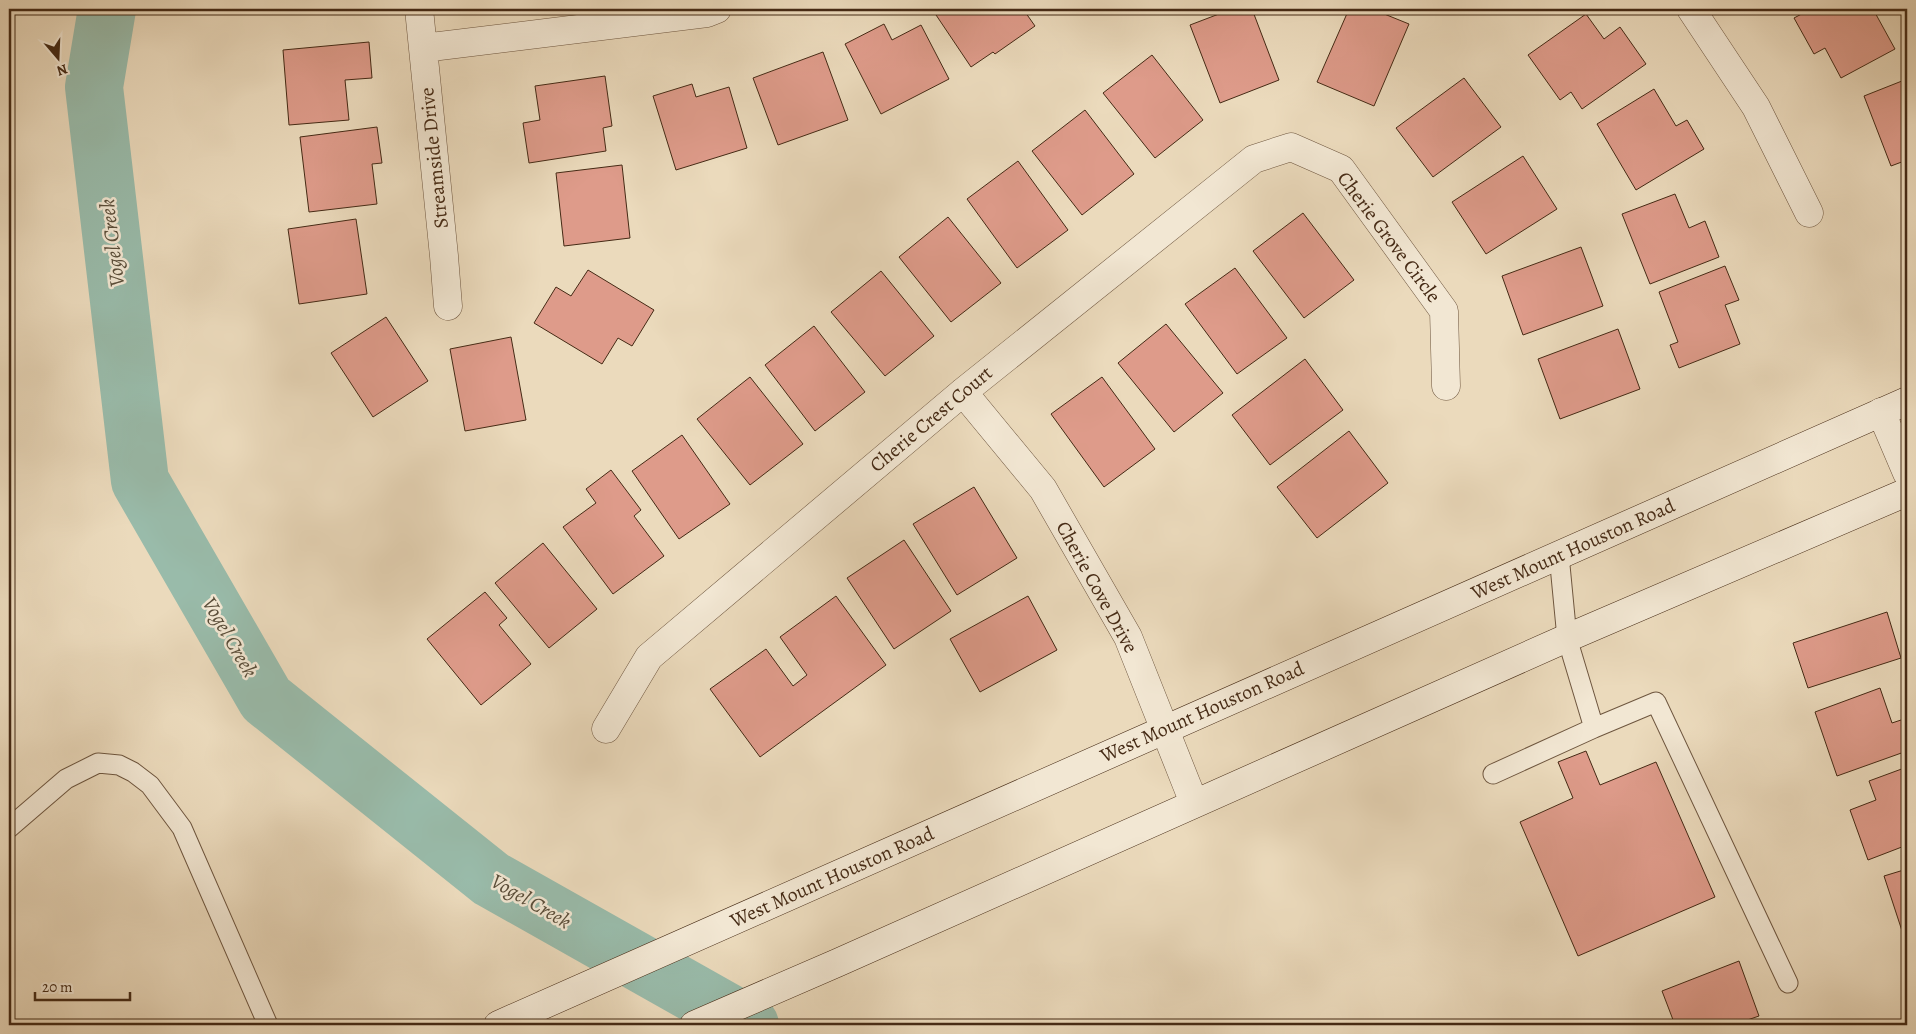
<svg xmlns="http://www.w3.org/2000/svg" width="1916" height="1034" font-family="Alegreya,serif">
	<rect width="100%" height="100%" fill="#ebdabc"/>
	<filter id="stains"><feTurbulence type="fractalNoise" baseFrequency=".004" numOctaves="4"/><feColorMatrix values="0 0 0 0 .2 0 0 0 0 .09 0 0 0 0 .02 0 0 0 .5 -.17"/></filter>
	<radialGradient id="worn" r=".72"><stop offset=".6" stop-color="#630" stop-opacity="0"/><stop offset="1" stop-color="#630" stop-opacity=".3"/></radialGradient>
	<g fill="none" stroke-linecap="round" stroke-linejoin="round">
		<path stroke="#77816e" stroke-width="10" d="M 86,101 L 94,87"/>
		<path stroke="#9ba" stroke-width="58" d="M 107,9 L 94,87 L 140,481 L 266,699 L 491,879 L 750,1025"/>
	</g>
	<path fill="#de9b8a" stroke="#452a15" d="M 932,9 L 1023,9 L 1035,26 L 995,54 L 993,52 L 971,67 Z
		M 1232,9 L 1252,9 L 1279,80 L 1220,103 L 1190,25 Z
		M 1349,9 L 1372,9 L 1409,24 L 1374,106 L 1317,82 Z
		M 1811,9 L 1873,9 L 1895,49 L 1841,78 L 1825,48 L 1814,54 L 1794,18 Z
		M 1586,14 L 1604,39 L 1620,27 L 1646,64 L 1582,109 L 1571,92 L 1560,100 L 1528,55 Z
		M 884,24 L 892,40 L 921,25 L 949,79 L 881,114 L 845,44 Z
		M 369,42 L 372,78 L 345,80 L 349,120 L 289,125 L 283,50 Z
		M 823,52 L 848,120 L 778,145 L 753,78 Z
		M 1152,55 L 1203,120 L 1155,158 L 1103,93 Z
		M 605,76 L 612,126 L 603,128 L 606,151 L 529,163 L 523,123 L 540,120 L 535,86 Z
		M 1464,78 L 1501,127 L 1433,177 L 1396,128 Z
		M 1907,79 L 1907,160 L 1891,166 L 1864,96 Z
		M 692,84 L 696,97 L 729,87 L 747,148 L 676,170 L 653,96 Z
		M 1654,89 L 1676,126 L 1687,120 L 1704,149 L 1636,190 L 1597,124 Z
		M 1085,110 L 1134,174 L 1082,215 L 1032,151 Z
		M 377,127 L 382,163 L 372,164 L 377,204 L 309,212 L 300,137 Z
		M 1523,156 L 1557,209 L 1486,254 L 1452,202 Z
		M 1018,161 L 1068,230 L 1017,268 L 967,199 Z
		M 622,165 L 630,238 L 564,246 L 556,173 Z
		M 1675,194 L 1689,228 L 1705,221 L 1719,257 L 1650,284 L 1622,214 Z
		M 1303,213 L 1354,280 L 1304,318 L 1253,251 Z
		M 948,217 L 1001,283 L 951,322 L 899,257 Z
		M 356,219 L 367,294 L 299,304 L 288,229 Z
		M 1581,247 L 1603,306 L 1523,335 L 1502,276 Z
		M 1725,266 L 1739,300 L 1725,305 L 1740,344 L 1679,368 L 1670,345 L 1678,342 L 1659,292 Z
		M 1235,268 L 1287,338 L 1237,374 L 1185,304 Z
		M 588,270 L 654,310 L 632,346 L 618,338 L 602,364 L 534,323 L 556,287 L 571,296 Z
		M 881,271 L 934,336 L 885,376 L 831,312 Z
		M 386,317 L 428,381 L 373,417 L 331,353 Z
		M 1166,324 L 1223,393 L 1174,432 L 1118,363 Z
		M 814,326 L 865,392 L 815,431 L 765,365 Z
		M 1618,329 L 1640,389 L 1560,419 L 1538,359 Z
		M 511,337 L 526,420 L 465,431 L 450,349 Z
		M 1305,359 L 1343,410 L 1270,465 L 1232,415 Z
		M 750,377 L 803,444 L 750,485 L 697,419 Z
		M 1102,377 L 1155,449 L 1104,487 L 1051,414 Z
		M 1349,431 L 1388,483 L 1317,538 L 1277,487 Z
		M 682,435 L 730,504 L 679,539 L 632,471 Z
		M 611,470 L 641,510 L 634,516 L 664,556 L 613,594 L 563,527 L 596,503 L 586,489 Z
		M 974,487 L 1017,558 L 957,595 L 913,524 Z
		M 904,540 L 951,611 L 894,649 L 847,578 Z
		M 543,543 L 597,609 L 549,648 L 495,583 Z
		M 485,592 L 507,618 L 499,625 L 531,664 L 481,705 L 427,639 Z
		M 836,596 L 886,665 L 760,757 L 710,689 L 766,649 L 793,686 L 807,675 L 780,637 Z
		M 1028,596 L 1057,650 L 980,692 L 950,639 Z
		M 1887,612 L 1901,658 L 1808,688 L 1793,643 Z
		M 1880,688 L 1892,723 L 1907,718 L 1907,751 L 1837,776 L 1815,712 Z
		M 1586,751 L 1600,785 L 1656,762 L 1715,897 L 1578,956 L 1520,822 L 1573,798 L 1558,762 Z
		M 1907,767 L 1907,845 L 1868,860 L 1850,810 L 1876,800 L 1869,781 Z
		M 1907,869 L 1907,942 L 1906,943 L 1884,876 Z
		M 1739,961 L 1759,1016 L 1733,1025 L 1675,1025 L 1662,991 Z"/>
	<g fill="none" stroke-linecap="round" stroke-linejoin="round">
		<g stroke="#6e563f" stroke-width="21">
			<path id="service" d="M 1559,555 L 1567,638 L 1594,728 L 1656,702 L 1788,983
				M 1493,774 L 1594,728
				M 9,828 L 66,779 L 98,763 L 119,765 L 133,772 L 150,785 L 182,828 L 268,1025"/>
		</g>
		<g stroke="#6e563f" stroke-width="29">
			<path id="minor" d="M 419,9 L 444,256 L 448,306
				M 1691,9 L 1756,107 L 1809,213
				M 423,48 L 707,13 L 717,9
				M 963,392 L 1043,489 L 1128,637 L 1194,803
				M 1881,412 L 1907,473
				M 606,729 L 649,657 L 963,392 L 1254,159 L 1291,147 L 1341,169 L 1444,311 L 1446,386"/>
		</g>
		<g stroke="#452a15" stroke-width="29">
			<path id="secondary" d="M 498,1025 L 1907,401
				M 694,1025 L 837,963 L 1567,638 L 1907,492"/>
		</g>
		<use href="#service" stroke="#f2e7d3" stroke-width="19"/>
		<use href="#minor" stroke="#f2e7d3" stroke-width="28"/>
		<use href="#secondary" stroke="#f2e7d3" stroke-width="28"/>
	</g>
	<g text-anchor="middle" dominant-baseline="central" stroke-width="5" stroke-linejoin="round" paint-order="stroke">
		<g font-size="20" fill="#452a15" stroke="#f2e7d3">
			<text transform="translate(434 158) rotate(-96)">Streamside Drive</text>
			<text transform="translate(1389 237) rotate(53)">Cherie Grove Circle</text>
			<text transform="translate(931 419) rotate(-40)">Cherie Crest Court</text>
			<text transform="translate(1573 549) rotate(-24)">West Mount Houston Road</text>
			<text transform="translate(1097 587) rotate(61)">Cherie Cove Drive</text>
			<text transform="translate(1202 712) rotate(-24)">West Mount Houston Road</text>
			<text transform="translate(832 877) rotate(-24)">West Mount Houston Road</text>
		</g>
		<g font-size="21" font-style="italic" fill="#5a4e3a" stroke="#f2e7d3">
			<text transform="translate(112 243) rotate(-97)">Vogel Creek</text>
			<text transform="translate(230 637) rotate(60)">Vogel Creek</text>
			<text transform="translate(531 901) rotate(30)">Vogel Creek</text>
		</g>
	</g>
	<rect width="1916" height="1034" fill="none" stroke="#ebdabc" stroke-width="30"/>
	<rect x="10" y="10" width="1896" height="1014" fill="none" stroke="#452a15" stroke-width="2.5"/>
	<rect x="15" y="15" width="1886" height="1004" fill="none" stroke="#452a15"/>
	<g transform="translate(58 58) rotate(161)" stroke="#f2e7d3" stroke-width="4" paint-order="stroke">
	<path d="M0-4L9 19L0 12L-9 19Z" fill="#452a15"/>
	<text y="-8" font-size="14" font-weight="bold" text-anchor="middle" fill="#452a15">N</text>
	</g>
	<path d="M35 992v8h95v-8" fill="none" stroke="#452a15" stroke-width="2.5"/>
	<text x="42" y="992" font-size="15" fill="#452a15" stroke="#f2e7d3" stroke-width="4" paint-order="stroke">20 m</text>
	<rect width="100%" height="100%" filter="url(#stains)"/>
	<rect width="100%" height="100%" fill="url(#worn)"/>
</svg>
